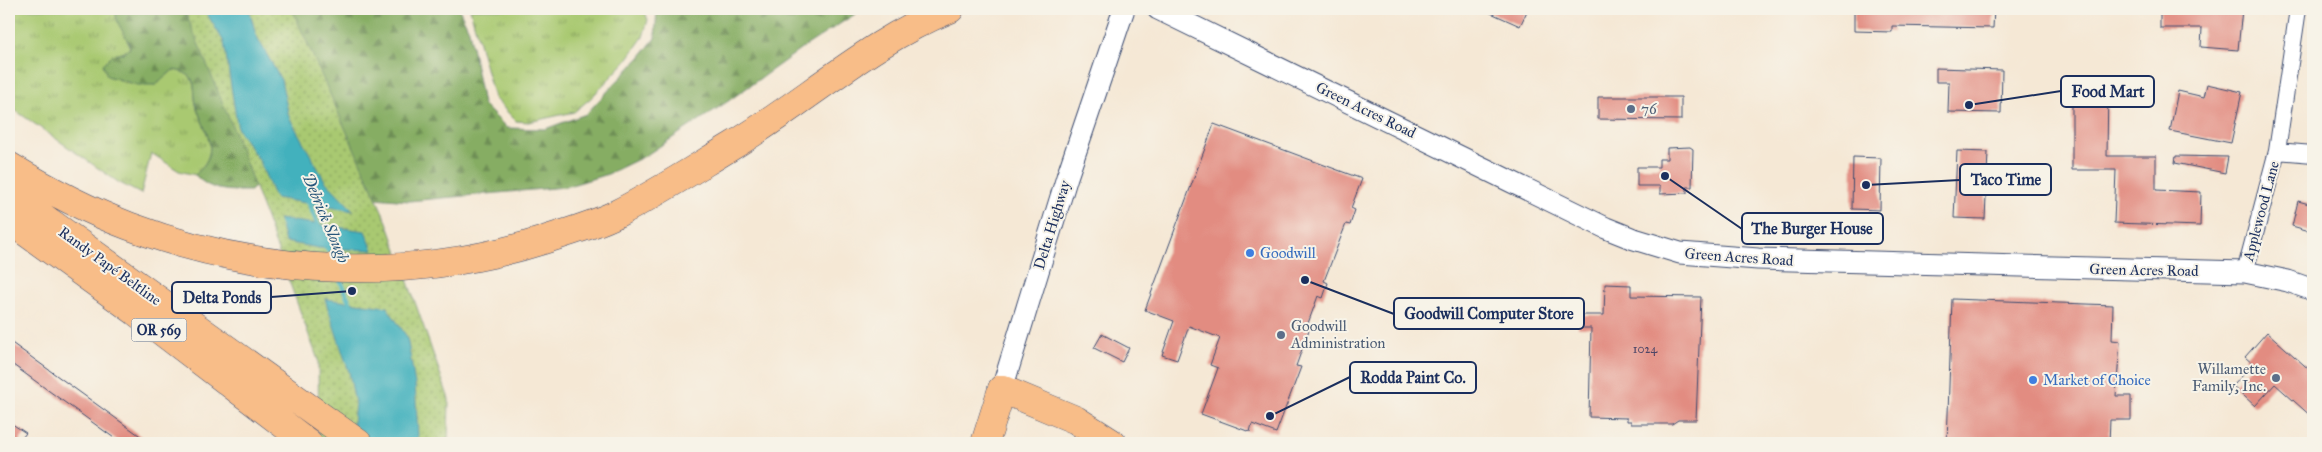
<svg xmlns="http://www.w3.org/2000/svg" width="2322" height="452" font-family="'IM FELL Great Primer',serif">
	<defs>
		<pattern id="grass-tufts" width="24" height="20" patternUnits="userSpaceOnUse" patternTransform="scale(1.25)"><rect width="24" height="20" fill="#a9c971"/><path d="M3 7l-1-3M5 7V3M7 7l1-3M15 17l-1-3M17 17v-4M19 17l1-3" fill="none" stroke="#89a460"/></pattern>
		<pattern id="forest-firs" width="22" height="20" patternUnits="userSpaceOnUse" patternTransform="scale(1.25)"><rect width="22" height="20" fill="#86ad63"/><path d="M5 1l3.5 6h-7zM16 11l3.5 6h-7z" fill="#6d8d55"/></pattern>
		<pattern id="park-dots" width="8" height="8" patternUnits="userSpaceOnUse" patternTransform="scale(1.25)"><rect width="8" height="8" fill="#a9c971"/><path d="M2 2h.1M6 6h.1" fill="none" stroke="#89a460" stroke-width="1.8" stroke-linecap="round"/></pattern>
	</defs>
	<rect width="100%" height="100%" fill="#f7f3e8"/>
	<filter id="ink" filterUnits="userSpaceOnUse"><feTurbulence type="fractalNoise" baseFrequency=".02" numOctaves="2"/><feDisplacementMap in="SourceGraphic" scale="10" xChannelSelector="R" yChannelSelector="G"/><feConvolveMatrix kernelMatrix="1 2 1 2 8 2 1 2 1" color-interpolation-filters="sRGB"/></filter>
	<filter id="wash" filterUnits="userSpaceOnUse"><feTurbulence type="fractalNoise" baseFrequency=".0096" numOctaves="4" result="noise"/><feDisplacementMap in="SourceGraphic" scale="20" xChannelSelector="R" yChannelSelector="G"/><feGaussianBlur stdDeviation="1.12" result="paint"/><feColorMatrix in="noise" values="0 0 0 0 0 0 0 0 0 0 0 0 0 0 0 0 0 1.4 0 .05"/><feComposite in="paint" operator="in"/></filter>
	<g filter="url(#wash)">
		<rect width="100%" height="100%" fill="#f5e8d5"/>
		<path fill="url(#grass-tufts)" stroke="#627c68" d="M 9,9 L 118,9 L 116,10 L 130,48 L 123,53 L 112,55 L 107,75 L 155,85 L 173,70 C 203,74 190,91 198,111 C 208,137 220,152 195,175 L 179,171 L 151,153 L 141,194 L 118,182 L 9,106 Z
			M 470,9 L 644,9 L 648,20 L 643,37 L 626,61 L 591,98 L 574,112 L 529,122 L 516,121 L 494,98 Z"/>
		<path fill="url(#forest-firs)" stroke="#506e60" d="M 118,9 L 195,9 L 260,181 L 251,191 C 229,191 211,192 195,175 C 220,152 208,137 198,111 C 190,91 203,74 173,70 L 156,85 L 137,85 L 107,76 L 103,64 L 112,55 L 123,53 L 130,48 C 128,35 114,24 116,10 Z
			M 267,9 L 459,9 L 469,30 L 483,104 L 507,128 L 545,129 L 586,114 L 641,56 L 655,38 L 657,9 L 863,9 L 807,45 L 727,102 L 645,156 L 608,174 L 565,187 L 409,201 L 375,198 Z"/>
		<path fill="url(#park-dots)" stroke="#627c68" d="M 184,9 L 292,9 L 387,222 L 449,399 L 448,443 L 319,443 L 318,360 L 233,128 Z"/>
		<path fill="#42b1bd" stroke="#2e708e" d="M 204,9 L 249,9 L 256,35 L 281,80 L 289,117 L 325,181 L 354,211 L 275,198 L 259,160 L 238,130 L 224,42 Z
			M 279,219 L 365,231 L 373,250 L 319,248 L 285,242 Z
			M 325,299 L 387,307 L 407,337 L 415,384 L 418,436 L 417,443 L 351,443 L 355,403 L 349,372 Z"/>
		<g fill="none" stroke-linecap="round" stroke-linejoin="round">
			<path stroke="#42b1bd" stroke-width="5" d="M 307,198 L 320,230
				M 325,242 L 332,260
				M 339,277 L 352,308"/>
		</g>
		<g id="blocks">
			<path fill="#e28c81" d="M 1482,9 L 1528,9 L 1520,26 Z
				M 1854,9 L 1994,9 L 1993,28 L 1892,26 L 1892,32 L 1854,31 Z
				M 2160,9 L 2242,9 L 2238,50 L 2201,47 L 2202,28 L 2160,28 Z
				M 1936,68 L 2002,70 L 2001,113 L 1948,112 L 1949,82 L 1936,82 Z
				M 2207,84 L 2242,92 L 2231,143 L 2170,131 L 2178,91 L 2204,97 Z
				M 2072,85 L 2108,85 L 2107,156 L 2156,156 L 2156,190 L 2201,192 L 2200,226 L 2114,223 L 2116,170 L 2072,170 Z
				M 1598,97 L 1681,97 L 1681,120 L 1598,119 Z
				M 1214,124 L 1362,179 L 1351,208 L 1355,210 L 1350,225 L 1346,224 L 1324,281 L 1328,283 L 1323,298 L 1318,296 L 1307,326 L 1310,327 L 1296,366 L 1301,367 L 1276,433 L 1252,424 L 1250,432 L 1201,414 L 1218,368 L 1210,365 L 1220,338 L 1189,326 L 1177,360 L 1162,355 L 1174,321 L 1145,310 Z
				M 1690,147 L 1693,149 L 1692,187 L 1687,187 L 1687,193 L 1660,194 L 1660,186 L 1637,186 L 1637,167 L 1659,167 L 1659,159 L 1667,159 L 1667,148 Z
				M 1957,151 L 1988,152 L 1985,219 L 1954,218 Z
				M 2176,156 L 2228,157 L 2225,173 L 2175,163 Z
				M 1853,157 L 1881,158 L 1880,210 L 1852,209 Z
				M 2298,201 L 2313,205 L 2313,232 L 2292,226 Z
				M 1605,284 L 1631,285 L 1631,296 L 1701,297 L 1696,420 L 1678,420 L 1672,424 L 1631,424 L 1631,421 L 1627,421 L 1627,418 L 1589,417 L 1591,328 L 1577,328 L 1577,315 L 1604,315 Z
				M 1952,299 L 2113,305 L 2112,340 L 2120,341 L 2116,396 L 2131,396 L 2131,420 L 2110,420 L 2109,443 L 1947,443 Z
				M 2267,332 L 2313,373 L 2313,418 L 2275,384 L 2255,406 L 2233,386 L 2253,364 L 2245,357 Z
				M 1102,334 L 1129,348 L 1122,362 L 1094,348 Z
				M 9,341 L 150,443 L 121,443 L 9,362 Z
				M 9,422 L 26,433 L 18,443 L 9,443 Z"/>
		</g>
	</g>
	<g filter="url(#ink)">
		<use href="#blocks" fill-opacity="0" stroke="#3c4b70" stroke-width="1"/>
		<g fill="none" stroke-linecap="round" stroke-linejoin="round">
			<g stroke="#3c4b70" stroke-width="18">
				<path id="minor" d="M 2277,151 L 2313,154
					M 2245,272 L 2277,151 L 2298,9"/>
			</g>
			<g stroke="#3c4b70" stroke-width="23">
				<path id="tertiary" d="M 1158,9 L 1606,228 L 1631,238 L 1680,253 L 1758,259 L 2245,272 L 2288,281 L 2313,290
					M 1002,389 L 1067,177 L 1124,9"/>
			</g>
			<g stroke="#3c4b70" stroke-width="29">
				<path id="trunk" d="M 985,443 L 1002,389"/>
			</g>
			<g stroke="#3c4b70" stroke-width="29">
				<path id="motorway" d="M 9,166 C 47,189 87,210 129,226 C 261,276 409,283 544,240 C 568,232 594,225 616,214 C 656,194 694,169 732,146 C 805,102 870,41 950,9
					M 9,193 L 358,443
					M 9,220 L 135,311 L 308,443
					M 1002,389 L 1076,420 L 1112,443"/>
			</g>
			<use href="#minor" stroke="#fff" stroke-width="16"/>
			<use href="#tertiary" stroke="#fff" stroke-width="21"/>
			<use href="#trunk" stroke="#f8bd88" stroke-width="28"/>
			<use href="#motorway" stroke="#f8bd88" stroke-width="28"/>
		</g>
	</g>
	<g fill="#5c6f8a" stroke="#f7f3e8" stroke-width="2">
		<circle cx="1631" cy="109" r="5"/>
		<circle cx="1281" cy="335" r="5"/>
		<circle cx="2276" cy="378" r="5"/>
	</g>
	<g fill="#3f7fe0" stroke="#f7f3e8" stroke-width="2">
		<circle cx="1250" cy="253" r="5"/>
		<circle cx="2033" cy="380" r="5"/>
	</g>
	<g text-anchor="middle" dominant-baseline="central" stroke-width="4" stroke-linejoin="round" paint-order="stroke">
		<g font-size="12" fill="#4d4667">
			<text x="1645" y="349">1024</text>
		</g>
		<rect fill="#f7f3e8" stroke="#5d6a87" stroke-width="1" x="131.5" y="318.5" width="55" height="23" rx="4"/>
		<g font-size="14" font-weight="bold" fill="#1b2f5e">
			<text x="159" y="330">OR 569</text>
		</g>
		<g font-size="15" fill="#4e5e75" stroke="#f7f3e8" text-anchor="start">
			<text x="1641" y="109">76</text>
			<text x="1291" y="326">Goodwill<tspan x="1291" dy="17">Administration</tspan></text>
			<text x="2266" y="369" text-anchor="end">Willamette<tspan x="2266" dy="17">Family, Inc.</tspan></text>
		</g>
		<g font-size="15" fill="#1b2f5e" stroke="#f7f3e8">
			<text transform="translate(1366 110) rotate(26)">Green Acres Road</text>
			<text transform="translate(2261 211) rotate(-75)">Applewood Lane</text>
			<text transform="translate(1052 225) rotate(-73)">Delta Highway</text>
			<text transform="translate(1739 257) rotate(4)">Green Acres Road</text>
			<text transform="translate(110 266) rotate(36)">Randy Papé Beltline</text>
			<text transform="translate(2144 270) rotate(1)">Green Acres Road</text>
		</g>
		<g font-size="15" fill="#366cbe" stroke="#f7f3e8" text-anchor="start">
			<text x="1260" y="253">Goodwill</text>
			<text x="2043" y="380">Market of Choice</text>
		</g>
		<g font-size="16" font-style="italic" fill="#27567a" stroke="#f7f3e8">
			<text transform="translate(326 218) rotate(67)">Debrick Slough</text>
		</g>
	</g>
	<path fill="none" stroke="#1b2f5e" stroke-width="2" d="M1969 105L2061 91M1866 185L1960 180M1665 176L1742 229M352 291L271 297M1305 280L1394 314M1270 416L1350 377"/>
	<g fill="#1b2f5e" stroke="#f7f3e8" stroke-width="2">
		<circle cx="1969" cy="105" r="5"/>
		<circle cx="1866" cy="185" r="5"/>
		<circle cx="1665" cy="176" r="5"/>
		<circle cx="352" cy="291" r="5"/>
		<circle cx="1305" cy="280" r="5"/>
		<circle cx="1270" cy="416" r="5"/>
	</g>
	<g fill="#f7f3e8" stroke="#1b2f5e" stroke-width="2">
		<rect x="2061" y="76" width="93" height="31" rx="5"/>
		<rect x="1960" y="164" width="91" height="31" rx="5"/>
		<rect x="1742" y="213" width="141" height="31" rx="5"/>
		<rect x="172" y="282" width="99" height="31" rx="5"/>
		<rect x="1394" y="298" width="190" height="31" rx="5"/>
		<rect x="1350" y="362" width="126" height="31" rx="5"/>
	</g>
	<g font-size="16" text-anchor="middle" font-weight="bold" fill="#1b2f5e">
		<text x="2108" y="97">Food Mart</text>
		<text x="2006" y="185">Taco Time</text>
		<text x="1812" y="234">The Burger House</text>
		<text x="222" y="303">Delta Ponds</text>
		<text x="1489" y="319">Goodwill Computer Store</text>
		<text x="1413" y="383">Rodda Paint Co.</text>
	</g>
	<rect width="2322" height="452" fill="none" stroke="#f7f3e8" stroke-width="30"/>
</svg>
